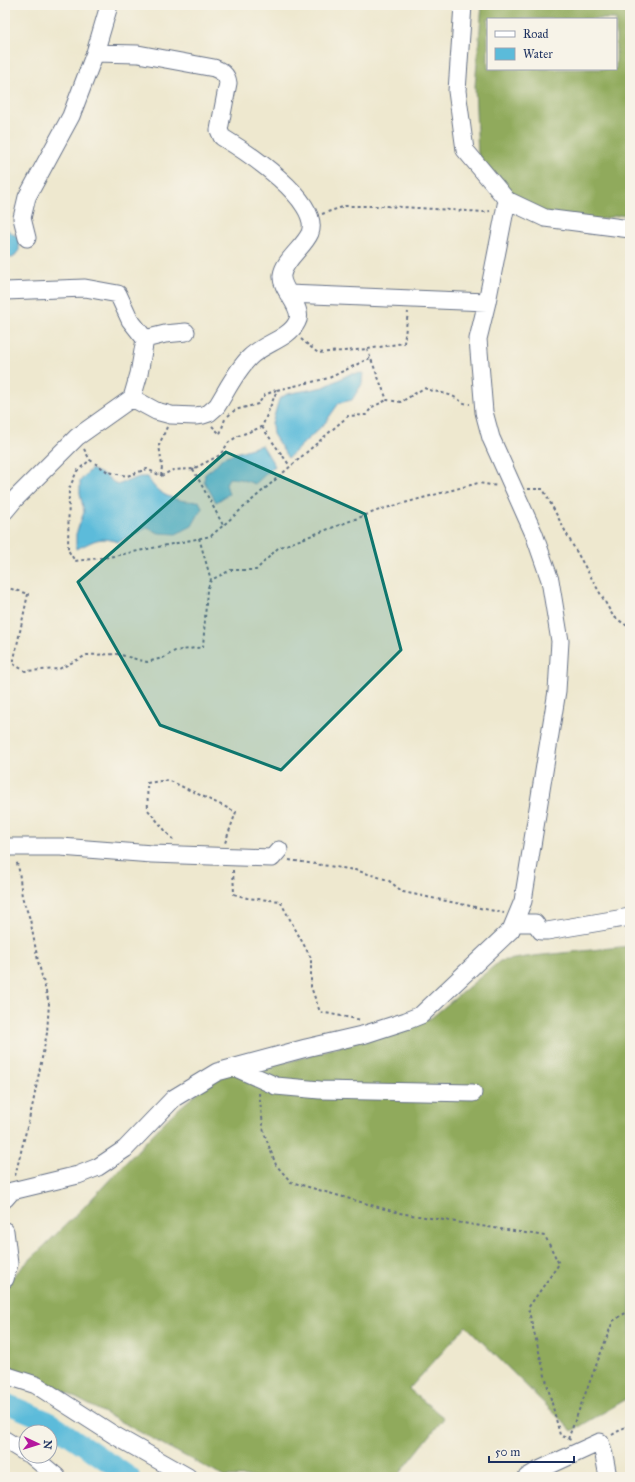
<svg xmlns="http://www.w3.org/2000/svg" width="635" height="1482" font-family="'IM FELL Great Primer',serif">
	<rect width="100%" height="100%" fill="#f7f3e8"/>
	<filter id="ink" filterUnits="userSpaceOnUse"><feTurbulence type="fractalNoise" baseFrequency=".025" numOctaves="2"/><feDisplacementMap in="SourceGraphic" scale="8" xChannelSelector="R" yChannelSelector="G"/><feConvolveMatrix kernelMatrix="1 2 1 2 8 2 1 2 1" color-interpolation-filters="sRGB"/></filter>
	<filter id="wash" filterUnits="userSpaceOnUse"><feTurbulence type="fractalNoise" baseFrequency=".012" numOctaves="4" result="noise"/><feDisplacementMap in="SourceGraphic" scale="16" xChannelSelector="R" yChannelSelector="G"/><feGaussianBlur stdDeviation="0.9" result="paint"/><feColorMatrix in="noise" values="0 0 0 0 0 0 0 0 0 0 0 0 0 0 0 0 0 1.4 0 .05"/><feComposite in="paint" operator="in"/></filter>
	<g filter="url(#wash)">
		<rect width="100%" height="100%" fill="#eee8cf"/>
		<path fill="#90aa5b" stroke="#566c5c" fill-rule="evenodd" d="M 482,5 L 630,5 L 630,213 L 588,222 L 506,204 L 478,157 L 475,86 ZM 488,19 L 616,19 L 616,69 L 488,69 Z
			M 630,946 L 630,1397 L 572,1431 L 466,1326 L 409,1389 L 444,1418 L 397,1477 L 224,1477 L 35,1376 L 5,1368 L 5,1284 L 83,1208 L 169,1117 L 233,1062 L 288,1062 L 431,1018 L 500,961 L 533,956 Z"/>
		<path fill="#5bbbda" stroke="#3b759c" d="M 5,228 L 19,238 L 19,250 L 13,258 L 5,257 Z
			M 363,373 L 362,384 L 352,400 L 339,403 L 325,423 L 288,458 L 273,434 L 272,424 L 279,399 L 287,394 L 324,387 L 350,374 Z
			M 262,445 L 275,466 L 255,484 L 240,479 L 229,478 L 226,484 L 229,494 L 216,502 L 204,481 L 205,474 L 213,468 L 223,457 Z
			M 91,469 L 106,476 L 117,485 L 139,477 L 148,477 C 156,496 180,503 199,501 L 202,508 L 192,526 L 176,534 L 159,533 L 147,528 L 118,542 C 97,535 94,542 76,549 L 76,534 L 84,512 L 80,493 L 80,481 Z"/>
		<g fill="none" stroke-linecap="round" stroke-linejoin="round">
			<path stroke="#5bbbda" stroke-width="20" d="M 5,1403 L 48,1421 L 130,1477"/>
		</g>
	</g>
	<g filter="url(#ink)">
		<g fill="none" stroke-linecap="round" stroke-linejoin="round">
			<g stroke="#657086" stroke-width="19">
				<path id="minor" d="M 463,5 L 457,91 L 465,150 L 507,200 L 545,218 L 630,229
					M 95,53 L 138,54 L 214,68 C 221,71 227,74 228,83 L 219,130 L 222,137 C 245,151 322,201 310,233 C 304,247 284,260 282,275 C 280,290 305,308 297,322 C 289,339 262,344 249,358 C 236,371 227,390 217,406 L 209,413 L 203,415 L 195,416 L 171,415 L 156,411 L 132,398
					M 27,238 L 22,218 L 27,197 L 71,116 L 95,53 L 108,9 L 107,5
					M 5,291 L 85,288 L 118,294 L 130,320 L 145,339 L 139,374 L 132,398 L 77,437 L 15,499 L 5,511
					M 288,294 L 487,302
					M 145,339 L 165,334 L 186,332
					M 5,847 L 61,847 L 152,854 L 272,858 L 279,850
					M 514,923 L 535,923 L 541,931 L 547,931 L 630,917
					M 236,1068 L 276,1086 L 320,1090 L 473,1093
					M 5,1199 L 12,1191 L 78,1175 L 98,1167 L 125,1149 L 174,1098 L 217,1072 L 306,1048 L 366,1034 L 406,1021 L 421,1015 L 511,930 L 523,901 L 557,691 L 560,641 L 550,580 L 534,534 L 491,438 L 484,412 L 478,339 L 487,302 L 507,200
					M 5,1231 L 9,1264 L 5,1279
					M 5,1375 L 36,1385 L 114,1435 L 188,1477
					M 5,1440 L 26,1453
					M 32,1456 L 57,1477
					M 527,1477 L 539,1470 L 600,1442 L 604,1455 L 608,1477"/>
			</g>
			<path stroke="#657086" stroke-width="2" stroke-dasharray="3 3" stroke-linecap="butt" d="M 322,214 L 345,206 L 385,206 L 484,212 L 490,211
				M 301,339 L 318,353 L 367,349 L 404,343 L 408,312
				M 367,349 L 387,400 L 401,402 L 424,388 C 434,392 448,393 456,398 C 461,401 463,404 470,404
				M 370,358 L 329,378 L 277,390 L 262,427 L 238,436 L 229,442 L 220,455 L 193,469 L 173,470 L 161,476 L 147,469 L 127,476 L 108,472 L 90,460 L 77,471 L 69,489 L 68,550 L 75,561 L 109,557 L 211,536 L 348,416 L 366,415 L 372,407 L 387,400
				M 228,416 L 235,410 L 258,404 L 265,395 L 276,390
				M 212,426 L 220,434 L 225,419
				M 262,427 L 290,466
				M 84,449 L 90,460
				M 193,469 L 223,525
				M 161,476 L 162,466 L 159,445 L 167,427
				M 528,489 L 543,489 L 571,542 L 613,616 L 630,628
				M 199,538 L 211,580
				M 5,587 L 28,594 L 13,664 L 25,671 L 59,669 L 87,655 L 117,654 L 147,662 L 163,658 L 175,651 L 203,647 L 207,590 L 211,580 L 231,570 L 256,570 L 278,548 L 382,509 L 478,483 L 498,486
				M 173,840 L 148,810 L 147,783 L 168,780 L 236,812 L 225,843
				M 289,860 L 355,870 L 388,880 L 403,892 L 504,913
				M 233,870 L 234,894 L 247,898 L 280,901 L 311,958 L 311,987 L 320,1012 L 362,1020
				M 259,1093 L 264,1133 L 276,1165 L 291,1182 L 399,1213 L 545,1236 L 559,1264 L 528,1308 L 560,1435 L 571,1440
				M 15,1176 L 33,1103 L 47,1033 L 49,1003 L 38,961 L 30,919 L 22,897 L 19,870 L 16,860
				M 612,1435 L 630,1424
				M 568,1439 L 613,1321 L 627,1312 L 630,1305"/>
			<use href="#minor" stroke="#fff" stroke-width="17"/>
		</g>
	</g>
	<path fill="#0f766e" fill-opacity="0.2" stroke="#0f766e" stroke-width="3" stroke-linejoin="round" d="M 226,452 L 365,514 L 401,650 L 281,770 L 160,725 L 78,582 Z"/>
	<rect width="635" height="1482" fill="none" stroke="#f7f3e8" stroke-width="20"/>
	<rect x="487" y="18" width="130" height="52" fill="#f7f3e8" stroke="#9fa5b1"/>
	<rect x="495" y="31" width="20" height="6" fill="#ffffff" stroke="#9fa5b1"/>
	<text x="523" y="38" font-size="12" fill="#1b2f5e">Road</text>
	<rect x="495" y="48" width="20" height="12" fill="#5bbbda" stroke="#9fa5b1"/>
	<text x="523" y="58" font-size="12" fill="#1b2f5e">Water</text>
	<g transform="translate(38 1444) rotate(94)"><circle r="19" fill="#f7f3e8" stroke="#9fa5b1"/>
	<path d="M0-3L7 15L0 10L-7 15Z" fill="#b5179e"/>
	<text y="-6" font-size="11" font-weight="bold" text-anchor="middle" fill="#1b2f5e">N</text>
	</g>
	<path d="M489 1456v6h85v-6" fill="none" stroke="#1b2f5e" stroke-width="2"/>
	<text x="495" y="1456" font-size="12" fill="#1b2f5e" stroke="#f7f3e8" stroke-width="3" paint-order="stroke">50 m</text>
</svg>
